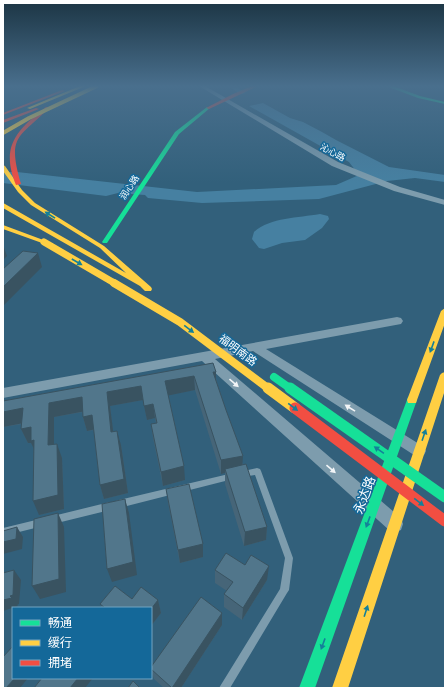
<svg xmlns="http://www.w3.org/2000/svg" width="448" height="691" font-family="'Titillium Web','Noto Sans SC',sans-serif">
	<rect width="100%" height="100%" fill="#32607b"/>
	<path fill="#4680a1" d="M 263,103 L 290,118 L 303,122 L 322,132 L 336,140 L 389,167 L 445,175 L 445,182 L 415,178 L 387,181 L 319,199 L 202,203 L 148,198 L 145,195 L 118,193 L 106,196 L 3,183 L 3,172 L 17,172 L 197,192 L 336,185 L 359,175 L 349,162 L 249,106 Z
		M 320,214 L 328,216 L 329,219 L 322,228 L 305,240 L 282,243 L 264,249 L 259,248 L 252,239 L 254,232 C 271,217 298,218 320,214 Z"/>
	<g fill="none" stroke-linecap="round" stroke-linejoin="round">
		<path fill="#4680a1" fill-rule="evenodd" d="M 228,86 L 234,86 L 246,93 L 241,94 Z"/>
		<path fill="#7d9cad" fill-rule="evenodd" d="M 257,468 L 260,469 L 261,471 L 293,558 L 289,590 L 287,593 L 230,688 L 219,688 L 280,589 L 285,558 L 255,475 L 242,477 L 239,476 L 238,474 L 239,472 Z
			M 233,473 L 236,474 L 237,476 L 236,478 L 233,479 L 119,508 L 116,507 L 115,504 L 116,501 L 119,500 Z
			M 110,502 L 113,503 L 114,506 L 113,509 L 110,510 L 53,524 L 50,523 L 49,520 L 50,517 L 53,516 Z
			M 40,519 L 43,520 L 44,523 L 43,526 L 3,536 L 3,528 Z"/>
		<path fill="#7d9cad" fill-rule="evenodd" d="M 199,86 L 205,86 L 338,162 L 400,187 L 445,200 L 445,205 L 394,191 L 332,166 Z
			M 397,317 L 401,318 L 403,321 L 401,324 L 266,349 L 424,447 L 426,451 L 424,455 L 419,457 L 414,455 L 253,351 L 215,359 L 401,518 L 403,524 L 401,530 L 395,532 L 389,530 L 202,361 L 3,398 L 3,388 Z"/>
		<path fill="#16e098" fill-rule="evenodd" d="M 393,86 L 420,96 L 445,102 L 445,104 L 418,98 L 386,86 Z
			M 207,107 L 210,108 L 179,134 L 107,243 L 103,243 L 102,242 L 175,132 Z
			M 412,396 L 416,397 L 417,400 L 315,688 L 299,688 L 407,400 L 408,397 Z"/>
		<path fill="#ffcf43" fill-rule="evenodd" d="M 80,86 L 86,86 L 30,109 L 27,108 Z
			M 3,165 L 5,166 L 22,190 L 35,203 L 104,246 L 151,287 L 152,289 L 151,291 L 145,291 L 140,286 L 3,208 L 3,203 L 5,204 L 126,273 L 100,248 L 31,205 L 18,192 L 3,171 Z
			M 3,225 L 46,241 L 47,242 L 46,243 L 42,243 L 3,229 Z
			M 445,308 L 445,323 L 417,400 L 416,403 L 408,403 L 407,400 L 441,311 Z
			M 445,372 L 445,390 L 348,688 L 332,688 L 440,375 L 442,373 Z"/>
		<path fill="#f24e42" fill-rule="evenodd" d="M 252,86 L 258,86 L 209,109 L 206,108 L 233,94 Z
			M 62,90 L 65,91 L 3,115 L 3,113 Z
			M 46,107 L 49,108 C 18,139 7,135 21,184 L 16,185 C 0,146 17,130 46,107 Z
			M 36,108 L 39,109 L 3,123 L 3,120 Z"/>
		<path stroke="#16e098" stroke-width="8" d="M 274,377 L 291,389"/>
		<path stroke="#16e098" stroke-width="11" d="M 290,388 L 445,497"/>
		<path stroke="#ffcf43" stroke-width="4" d="M 3,133 L 29,118 L 97,86"/>
		<path stroke="#ffcf43" stroke-width="7" d="M 44,242 L 116,284"/>
		<path stroke="#ffcf43" stroke-width="8" d="M 114,283 L 180,322 L 269,389"/>
		<path stroke="#ffcf43" stroke-width="11" d="M 268,388 L 295,408"/>
		<path stroke="#f24e42" stroke-width="11" d="M 295,408 L 445,521"/>
	</g>
	<path fill="#466578" d="M 213,363 L 216,379 L 243,465 L 267,527 L 266,540 L 244,546 L 225,484 L 225,473 L 221,474 L 195,390 L 168,395 L 185,480 L 163,486 L 153,438 L 151,424 L 156,423 L 155,418 L 147,420 L 143,400 L 110,406 L 113,432 L 121,445 L 128,493 L 104,499 L 100,485 L 94,430 L 87,431 L 83,417 L 83,412 L 54,417 L 54,444 L 62,458 L 64,509 L 39,515 L 34,448 L 31,443 L 28,443 L 21,429 L 22,424 L 3,427 L 3,401 Z
		M 166,489 L 203,544 L 203,557 L 180,563 L 168,503 Z
		M 245,565 L 267,580 L 242,620 L 224,607 L 224,594 L 227,591 L 215,583 L 215,570 Z
		M 115,586 L 132,599 L 141,587 L 158,600 L 161,613 L 151,626 L 151,608 L 102,608 L 100,604 Z
		M 222,625 L 181,688 L 164,688 L 154,679 L 151,671 L 151,667 Z"/>
	<path fill="#395361" d="M 3,245 L 7,256 L 3,260 Z
		M 38,253 L 42,267 L 3,306 L 3,287 Z
		M 213,372 L 216,372 L 216,386 Z
		M 194,376 L 195,390 L 166,396 L 165,381 Z
		M 141,386 L 143,400 L 110,406 L 115,446 L 111,432 L 107,392 Z
		M 82,397 L 86,411 L 54,417 L 54,460 L 48,445 L 49,403 Z
		M 153,404 L 155,418 L 147,420 L 144,406 Z
		M 23,408 L 29,422 L 3,427 L 3,412 Z
		M 92,415 L 96,429 L 87,431 L 83,417 Z
		M 31,427 L 37,455 L 31,443 L 28,443 L 21,429 Z
		M 117,431 L 121,445 L 128,493 L 104,499 L 100,485 Z
		M 57,444 L 62,458 L 64,509 L 39,515 L 33,501 Z
		M 243,456 L 242,470 L 225,469 L 225,473 L 221,474 L 221,460 Z
		M 184,466 L 185,480 L 163,486 L 161,472 Z
		M 125,499 L 129,513 L 137,575 L 112,582 L 107,569 Z
		M 58,513 L 64,527 L 66,592 L 40,599 L 32,586 Z
		M 17,527 L 23,537 L 22,549 L 3,554 L 3,542 Z
		M 267,527 L 266,540 L 244,546 L 245,532 Z
		M 203,544 L 203,557 L 180,563 L 178,550 Z
		M 269,566 L 267,580 L 242,620 L 243,608 Z
		M 14,570 L 21,580 L 19,604 L 17,605 L 18,606 L 3,611 L 3,600 L 10,596 Z
		M 158,600 L 161,613 L 151,626 L 151,609 Z
		M 222,613 L 222,625 L 181,688 L 172,688 Z
		M 15,678 L 28,678 L 20,688 L 6,688 Z
		M 78,678 L 93,678 L 85,688 L 70,688 Z"/>
	<path fill="#51768b" stroke="#395361" d="M 23,251 L 38,253 L 3,287 L 3,269 Z
		M 213,363 L 216,372 L 213,372 L 226,410 L 243,456 L 221,460 L 194,376 L 165,381 L 184,466 L 161,472 L 151,424 L 157,423 L 153,404 L 144,406 L 141,386 L 107,392 L 111,432 L 117,431 L 124,479 L 100,485 L 92,415 L 83,417 L 82,397 L 49,403 L 48,445 L 57,444 L 58,495 L 33,501 L 34,440 L 31,441 L 31,427 L 21,429 L 23,408 L 3,412 L 3,401 Z
		M 246,464 L 267,527 L 245,532 L 225,469 Z
		M 189,484 L 203,544 L 178,550 L 166,489 Z
		M 125,499 L 133,562 L 107,569 L 102,504 Z
		M 58,513 L 59,579 L 32,586 L 34,519 Z
		M 17,527 L 16,539 L 3,542 L 3,531 Z
		M 226,553 L 245,565 L 251,555 L 269,566 L 243,608 L 224,594 L 233,582 L 215,570 Z
		M 14,570 L 13,595 L 10,596 L 12,598 L 3,600 L 3,573 Z
		M 115,586 L 132,599 L 141,587 L 158,600 L 151,609 L 151,608 L 105,608 L 100,604 Z
		M 201,597 L 222,613 L 172,688 L 151,669 L 151,667 Z
		M 13,646 L 13,678 L 15,678 L 6,688 L 3,688 L 3,657 Z
		M 42,678 L 78,678 L 70,688 L 34,688 Z
		M 133,681 L 140,688 L 128,688 Z"/>
	<defs><path id="oneway-solid" d="M-6-.8H1V-3.2L6.5 0L1 3.2V.8H-6Z"/></defs>
	<g fill="#148099">
		<use href="#oneway-solid" transform="translate(50 215) rotate(-148)"/>
		<use href="#oneway-solid" transform="translate(77 262) rotate(30)"/>
		<use href="#oneway-solid" transform="translate(189 329) rotate(37)"/>
		<use href="#oneway-solid" transform="translate(432 347) rotate(110)"/>
		<use href="#oneway-solid" transform="translate(293 407) rotate(37)"/>
		<use href="#oneway-solid" transform="translate(424 435) rotate(-71)"/>
		<use href="#oneway-solid" transform="translate(379 450) rotate(-145)"/>
		<use href="#oneway-solid" transform="translate(419 502) rotate(37)"/>
		<use href="#oneway-solid" transform="translate(368 522) rotate(110)"/>
		<use href="#oneway-solid" transform="translate(366 611) rotate(-72)"/>
		<use href="#oneway-solid" transform="translate(323 644) rotate(110)"/>
	</g>
	<g fill="#f2f5f7">
		<use href="#oneway-solid" transform="translate(234 383) rotate(41)"/>
		<use href="#oneway-solid" transform="translate(350 408) rotate(-148)"/>
		<use href="#oneway-solid" transform="translate(331 469) rotate(41)"/>
	</g>
	<linearGradient id="sky" x2="0" y2="1"><stop stop-color="#1c3544"/><stop offset="0.47" stop-color="#496f8d"/><stop offset="1" stop-color="#496f8d" stop-opacity="0"/></linearGradient>
	<rect width="448" height="183" fill="url(#sky)"/>
	<g text-anchor="middle" dominant-baseline="central" stroke-width="3" stroke-linejoin="round" paint-order="stroke">
		<g font-size="9" fill="#fff" stroke="#146899">
			<text transform="translate(333 152) rotate(28)">沁心路</text>
			<text transform="translate(129 187) rotate(-57)">润心路</text>
		</g>
		<g font-size="11" fill="#fff" stroke="#146899">
			<text transform="translate(238 350) rotate(37)">福明南路</text>
		</g>
		<g font-size="13" fill="#fff" stroke="#146899">
			<text transform="translate(364 495) rotate(-70)">永达路</text>
		</g>
	</g>
	<rect width="448" height="691" fill="none" stroke="#ffffff" stroke-width="8"/>
	<rect x="12" y="607" width="140" height="72" fill="#146899" stroke="#72a4c2"/>
	<rect x="20" y="620" width="20" height="6" fill="#16e098" stroke="#72a4c2"/>
	<text x="48" y="627" font-size="12" fill="#ffffff">畅通</text>
	<rect x="20" y="640" width="20" height="6" fill="#ffcf43" stroke="#72a4c2"/>
	<text x="48" y="647" font-size="12" fill="#ffffff">缓行</text>
	<rect x="20" y="660" width="20" height="6" fill="#f24e42" stroke="#72a4c2"/>
	<text x="48" y="667" font-size="12" fill="#ffffff">拥堵</text>
</svg>
